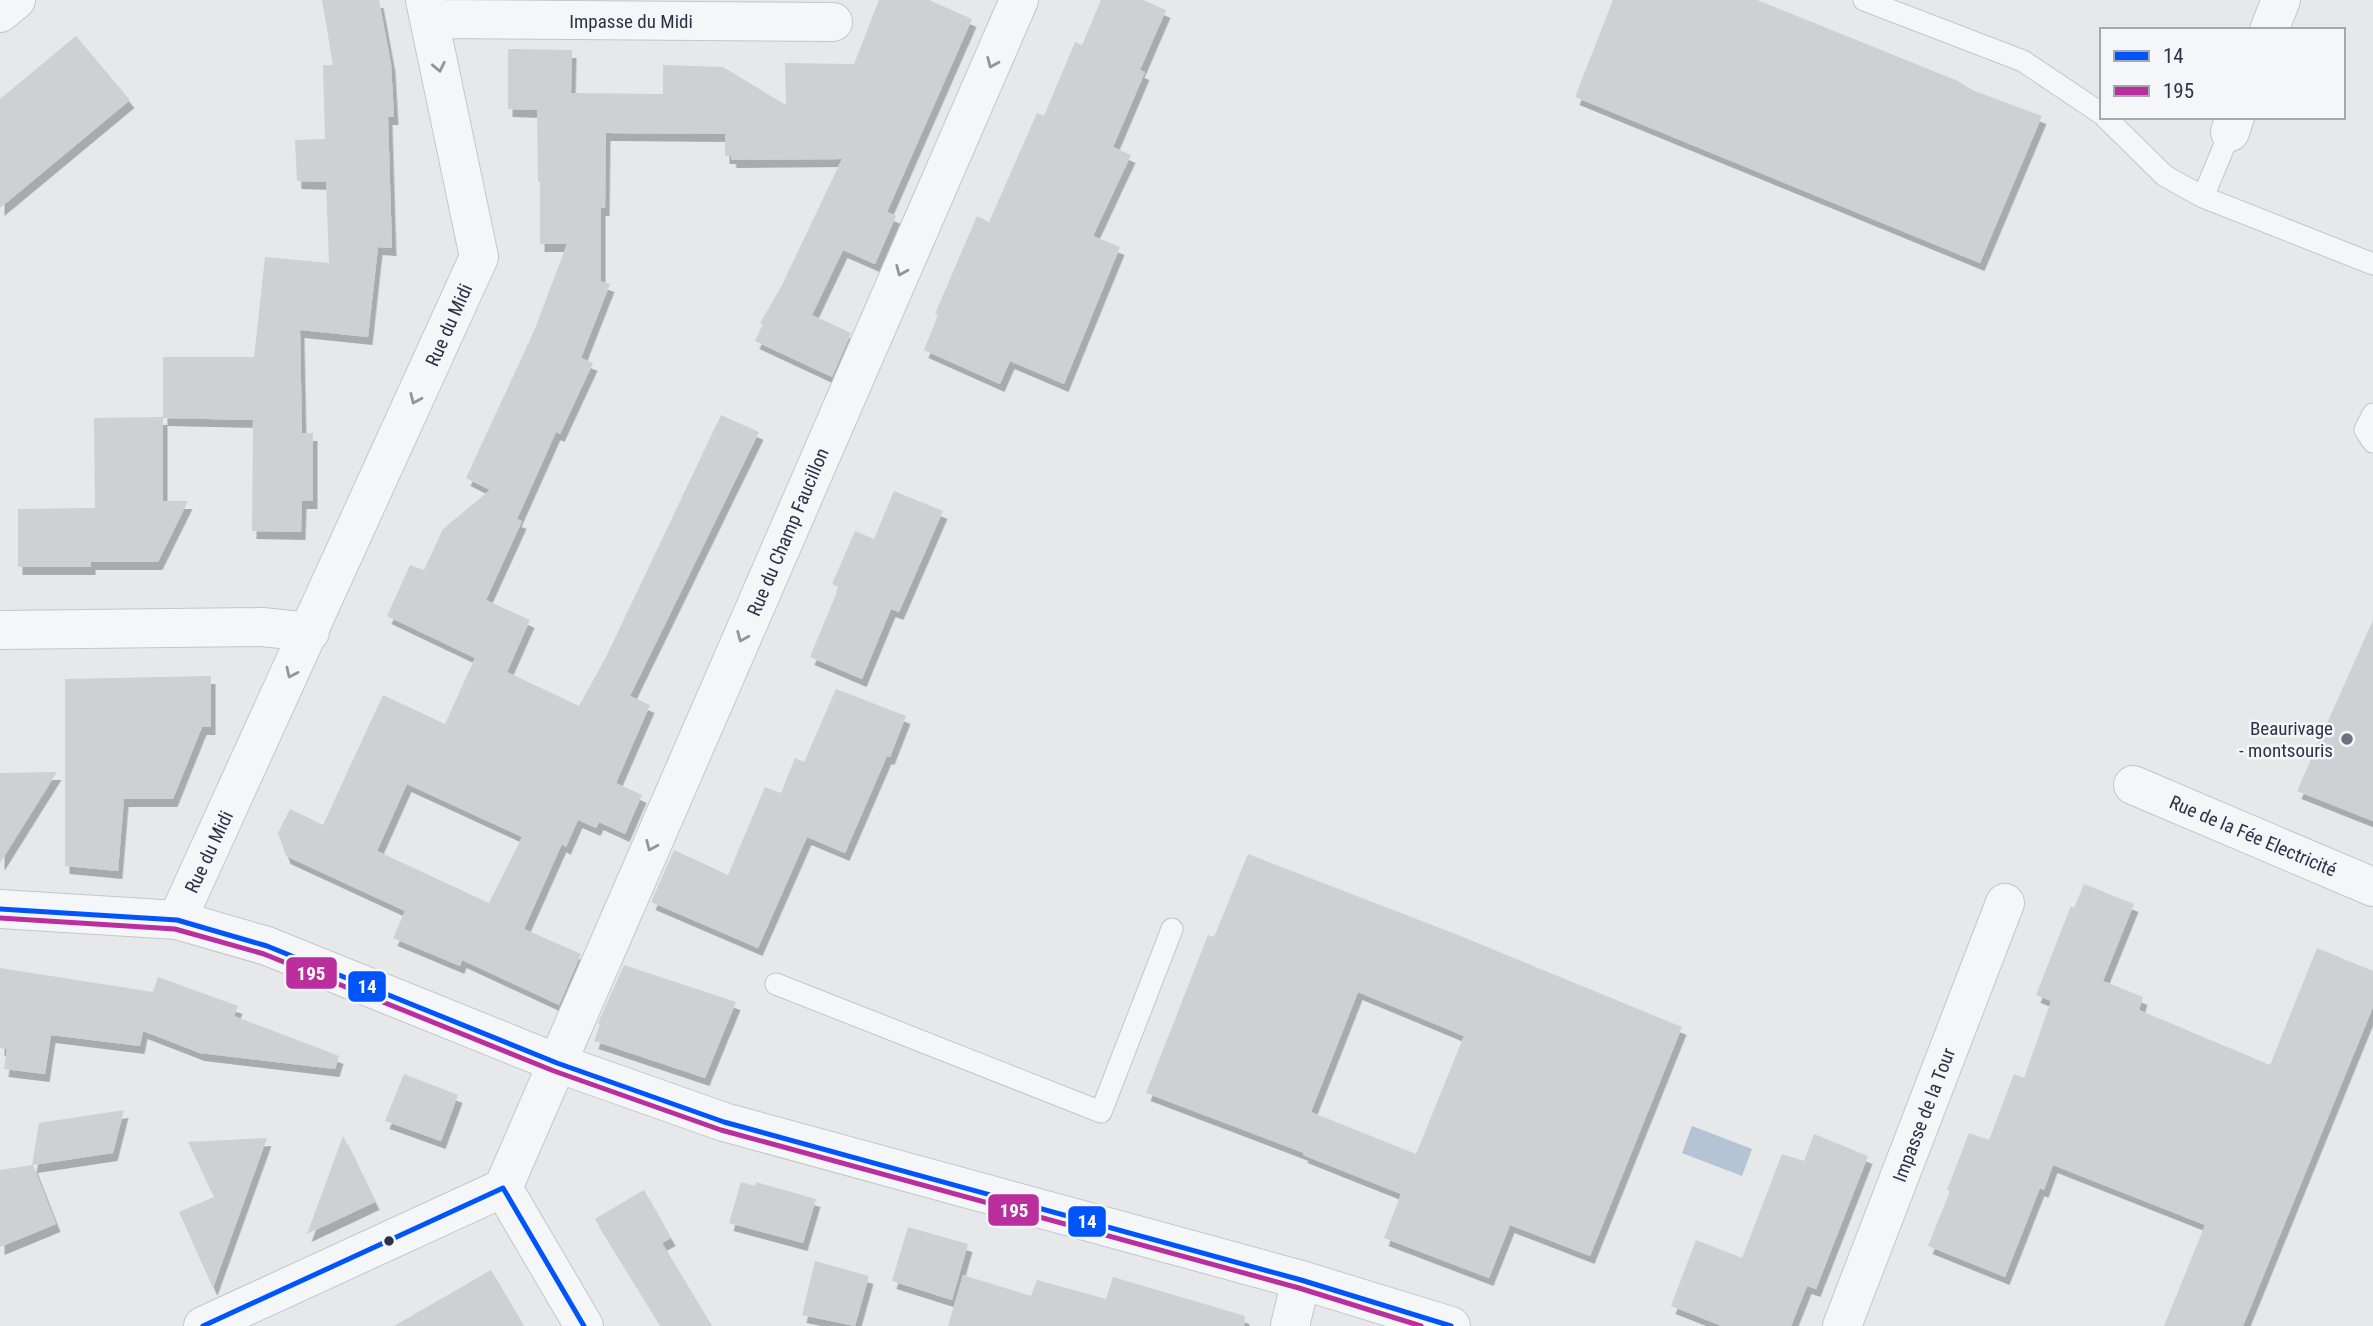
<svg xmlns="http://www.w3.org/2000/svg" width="2373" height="1326" font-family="'Roboto Condensed',sans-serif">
	<defs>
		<filter id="shadow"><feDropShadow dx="4.5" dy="8" stdDeviation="0" flood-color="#0004"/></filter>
	</defs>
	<rect width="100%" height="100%" fill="#e6e8ea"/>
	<path fill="#b4c4d5" d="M 1692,1126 L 1752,1149 L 1742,1176 L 1682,1153 Z"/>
	<path fill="#ced0d3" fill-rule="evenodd" filter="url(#shadow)" d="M 322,0 L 379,0 L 391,64 L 394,117 L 388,117 L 392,248 L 378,247 L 368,337 L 300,330 L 302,433 L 313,433 L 313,501 L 302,501 L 301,532 L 252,531 L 253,420 L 163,418 L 163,501 L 188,501 L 158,562 L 91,562 L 91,567 L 18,567 L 18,509 L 95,508 L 94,418 L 163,417 L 163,357 L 254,357 L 265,257 L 329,263 L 326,182 L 297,181 L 295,140 L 325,139 L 323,65 L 333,65 Z
		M 879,0 L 929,0 L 972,19 L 887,212 L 896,216 L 875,264 L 843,250 L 812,315 L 851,333 L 832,377 L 755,341 L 763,324 L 760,323 L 780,289 L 842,159 L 732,160 L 731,156 L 725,156 L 725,134 L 606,133 L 605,208 L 601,208 L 601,281 L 610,284 L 581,358 L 593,363 L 560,434 L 556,432 L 517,519 L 522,521 L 486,600 L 530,620 L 507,672 L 579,706 L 607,655 L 721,415 L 759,432 L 630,696 L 650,705 L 616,783 L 642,795 L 625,834 L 599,822 L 596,828 L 578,820 L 566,847 L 562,844 L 524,929 L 581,954 L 559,1005 L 462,960 L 460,966 L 393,938 L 405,911 L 286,856 L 278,833 L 290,809 L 323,825 L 383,695 L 445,724 L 475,658 L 387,616 L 410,565 L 424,570 L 443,529 L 490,490 L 466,478 L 534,331 L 567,244 L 540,244 L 540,182 L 538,182 L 537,110 L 508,109 L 508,49 L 572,50 L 571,93 L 663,94 L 663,65 L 723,67 L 786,105 L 785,63 L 854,64 ZM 407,784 L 522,837 L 489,903 L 377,851 Z
		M 1101,0 L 1143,0 L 1166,10 L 1140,70 L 1145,72 L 1113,147 L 1131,155 L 1093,236 L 1120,247 L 1064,384 L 1010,361 L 1000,384 L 924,350 L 938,315 L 935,314 L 977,216 L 989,222 L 1037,113 L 1044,116 L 1075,42 L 1082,45 Z
		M 1613,0 L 1757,0 L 1958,81 L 1972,90 L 2042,116 L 1980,263 L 1575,97 Z
		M 76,36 L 130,100 L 0,208 L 0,99 Z
		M 894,491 L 943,511 L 899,612 L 891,609 L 862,679 L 810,657 L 839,587 L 832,584 L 855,531 L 874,539 Z
		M 2373,620 L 2373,821 L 2297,791 Z
		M 211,676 L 211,727 L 202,727 L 173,799 L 124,799 L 118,871 L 65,866 L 65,679 Z
		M 836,689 L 906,716 L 890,757 L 887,756 L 845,853 L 807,837 L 758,948 L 651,902 L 674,850 L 728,875 L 765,787 L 781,793 L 795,758 L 804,762 Z
		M 57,772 L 0,863 L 0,773 Z
		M 1248,854 L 1458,935 L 1682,1027 L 1590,1256 L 1510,1225 L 1489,1278 L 1384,1238 L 1401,1194 L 1303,1155 L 1304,1153 L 1146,1093 L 1208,935 L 1214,937 ZM 1358,992 L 1464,1036 L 1416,1154 L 1311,1112 Z
		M 2084,884 L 2134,904 L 2103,981 L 2143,997 L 2139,1010 L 2270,1065 L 2317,948 L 2373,971 L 2373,1007 L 2243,1326 L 2164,1326 L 2205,1225 L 2053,1165 L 2044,1190 L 2040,1188 L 2005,1277 L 1928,1246 L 1950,1191 L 1947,1190 L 1969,1133 L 1989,1140 L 2014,1074 L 2024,1078 L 2051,1001 L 2036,995 L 2071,906 L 2074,908 Z
		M 624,965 L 736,1002 L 705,1078 L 594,1041 L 600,1024 L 598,1023 Z
		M 0,968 L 153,992 L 158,977 L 238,1006 L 234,1016 L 339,1056 L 335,1069 L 200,1053 L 143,1031 L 140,1046 L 51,1035 L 45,1074 L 4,1069 L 7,1049 L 0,1048 Z
		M 404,1074 L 458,1095 L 441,1141 L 385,1121 Z
		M 124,1110 L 113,1153 L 33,1165 L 56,1224 L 0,1247 L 0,1170 L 32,1165 L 39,1123 Z
		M 1814,1134 L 1868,1156 L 1816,1289 L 1807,1286 L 1791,1326 L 1722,1326 L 1671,1306 L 1696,1240 L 1742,1258 L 1782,1154 L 1804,1161 Z
		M 343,1136 L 375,1202 L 307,1234 Z
		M 267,1138 L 232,1235 L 213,1288 L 179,1212 L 214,1197 L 188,1142 Z
		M 741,1182 L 755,1186 L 756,1182 L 816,1199 L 803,1243 L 729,1223 Z
		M 644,1190 L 671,1238 L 662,1243 L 712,1326 L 661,1326 L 595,1219 Z
		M 908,1227 L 968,1244 L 952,1300 L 892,1281 Z
		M 815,1261 L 869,1276 L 855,1326 L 802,1315 Z
		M 491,1270 L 524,1326 L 394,1326 Z
		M 963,1275 L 1031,1296 L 1037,1280 L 1106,1299 L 1113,1277 L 1245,1316 L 1244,1326 L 948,1326 Z"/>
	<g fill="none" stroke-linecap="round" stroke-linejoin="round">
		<g stroke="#c4c6c8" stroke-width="23">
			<path id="service" d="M 1864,0 L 2023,61 L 2102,114
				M 2105,117 L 2165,176 L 2203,197
				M 2230,132 L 2203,197 L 2373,264
				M 2373,414 L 2365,430 L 2373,442
				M 776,984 L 1101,1112 L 1172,929"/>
		</g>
		<g stroke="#c4c6c8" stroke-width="40">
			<path id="minor" d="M 0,13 L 16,0
				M 429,19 L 833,22
				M 2269,30 L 2281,0
				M 2230,132 L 2235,117
				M 0,630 L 262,627 L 310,632
				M 2133,785 L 2373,887
				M 177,920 L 479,257 L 425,0
				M 503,1188 L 1019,0
				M 503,1188 L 584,1326
				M 203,1326 L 503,1188
				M 1290,1326 L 1301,1280
				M 1842,1326 L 2005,903"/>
		</g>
		<g stroke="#c4c6c8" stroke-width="40">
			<path id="tertiary" d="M 0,909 L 177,920 L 267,946 L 557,1063 L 724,1122 L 1301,1280 L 1451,1326"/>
		</g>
		<use href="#service" stroke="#f5f6f7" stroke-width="21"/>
		<use href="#minor" stroke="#f5f6f7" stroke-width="38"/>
		<use href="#tertiary" stroke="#f5f6f7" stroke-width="38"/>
		<g stroke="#f4f6f9" stroke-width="10">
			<path id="bus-1" d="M 0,909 L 177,920 L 267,946 L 557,1063 L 724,1122 L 1301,1280 L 1451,1326
				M 203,1326 L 503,1188 L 584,1326"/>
		</g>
		<g stroke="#f4f6f9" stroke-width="10">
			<path id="bus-2" d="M 0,918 L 175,929 L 264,954 L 554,1071 L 721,1130 L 1299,1288 L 1421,1326"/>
		</g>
		<use href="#bus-1" stroke="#0055fa" stroke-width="5"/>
		<use href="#bus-2" stroke="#bb2e9e" stroke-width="5"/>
	</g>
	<defs><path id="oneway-chevron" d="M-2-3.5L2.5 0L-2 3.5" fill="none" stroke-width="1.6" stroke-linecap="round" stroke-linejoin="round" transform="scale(1.75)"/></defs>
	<g stroke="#90959e">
		<use href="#oneway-chevron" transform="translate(992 63) rotate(113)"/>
		<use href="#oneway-chevron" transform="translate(439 67) rotate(78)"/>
		<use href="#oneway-chevron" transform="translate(901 271) rotate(113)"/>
		<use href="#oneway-chevron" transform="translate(415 399) rotate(114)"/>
		<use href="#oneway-chevron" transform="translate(742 637) rotate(113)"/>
		<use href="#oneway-chevron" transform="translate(291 673) rotate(115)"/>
		<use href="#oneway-chevron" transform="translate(651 846) rotate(113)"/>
	</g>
	<circle fill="#6c737f" stroke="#f4f6f9" stroke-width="2.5" cx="2347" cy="739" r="7"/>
	<circle fill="#2b3445" stroke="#f4f6f9" stroke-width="2.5" cx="389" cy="1241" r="6"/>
	<g text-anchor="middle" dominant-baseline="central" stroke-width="5" stroke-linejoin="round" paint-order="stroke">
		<g font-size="19" fill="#2b3445" stroke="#f4f6f9">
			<text x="631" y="21">Impasse du Midi</text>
			<text transform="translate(449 325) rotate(-66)">Rue du Midi</text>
			<text transform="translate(788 532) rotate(-67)">Rue du Champ Faucillon</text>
			<text transform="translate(2253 836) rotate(23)">Rue de la Fée Electricité</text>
			<text transform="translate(209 852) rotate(-65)">Rue du Midi</text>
			<text transform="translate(1924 1115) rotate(-69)">Impasse de la Tour</text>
		</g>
		<g font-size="19" fill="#2b3445" stroke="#f4f6f9" text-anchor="end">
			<text x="2333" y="728">Beaurivage<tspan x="2333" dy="22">- montsouris</tspan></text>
		</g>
	</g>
	<g stroke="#f4f6f9" stroke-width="2.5">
		<rect x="285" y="956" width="53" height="34" rx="7" fill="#bb2e9e"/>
		<rect x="347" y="970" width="40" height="33" rx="7" fill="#0055fa"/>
		<rect x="987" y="1193" width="53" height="34" rx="7" fill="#bb2e9e"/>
		<rect x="1067" y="1205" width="40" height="33" rx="7" fill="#0055fa"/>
	</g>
	<g font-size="19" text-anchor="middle" font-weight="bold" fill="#fff">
		<text x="311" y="980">195</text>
		<text x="367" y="993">14</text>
		<text x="1014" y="1217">195</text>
		<text x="1087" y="1228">14</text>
	</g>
	<rect x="2100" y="28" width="245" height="91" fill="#f4f6f9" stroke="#a4a8b1" stroke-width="2"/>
	<rect x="2114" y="51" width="35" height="10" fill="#0055fa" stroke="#a4a8b1" stroke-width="2"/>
	<text x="2163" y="63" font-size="21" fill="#2b3445">14</text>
	<rect x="2114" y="86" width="35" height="10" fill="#bb2e9e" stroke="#a4a8b1" stroke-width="2"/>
	<text x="2163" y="98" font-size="21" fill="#2b3445">195</text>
</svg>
